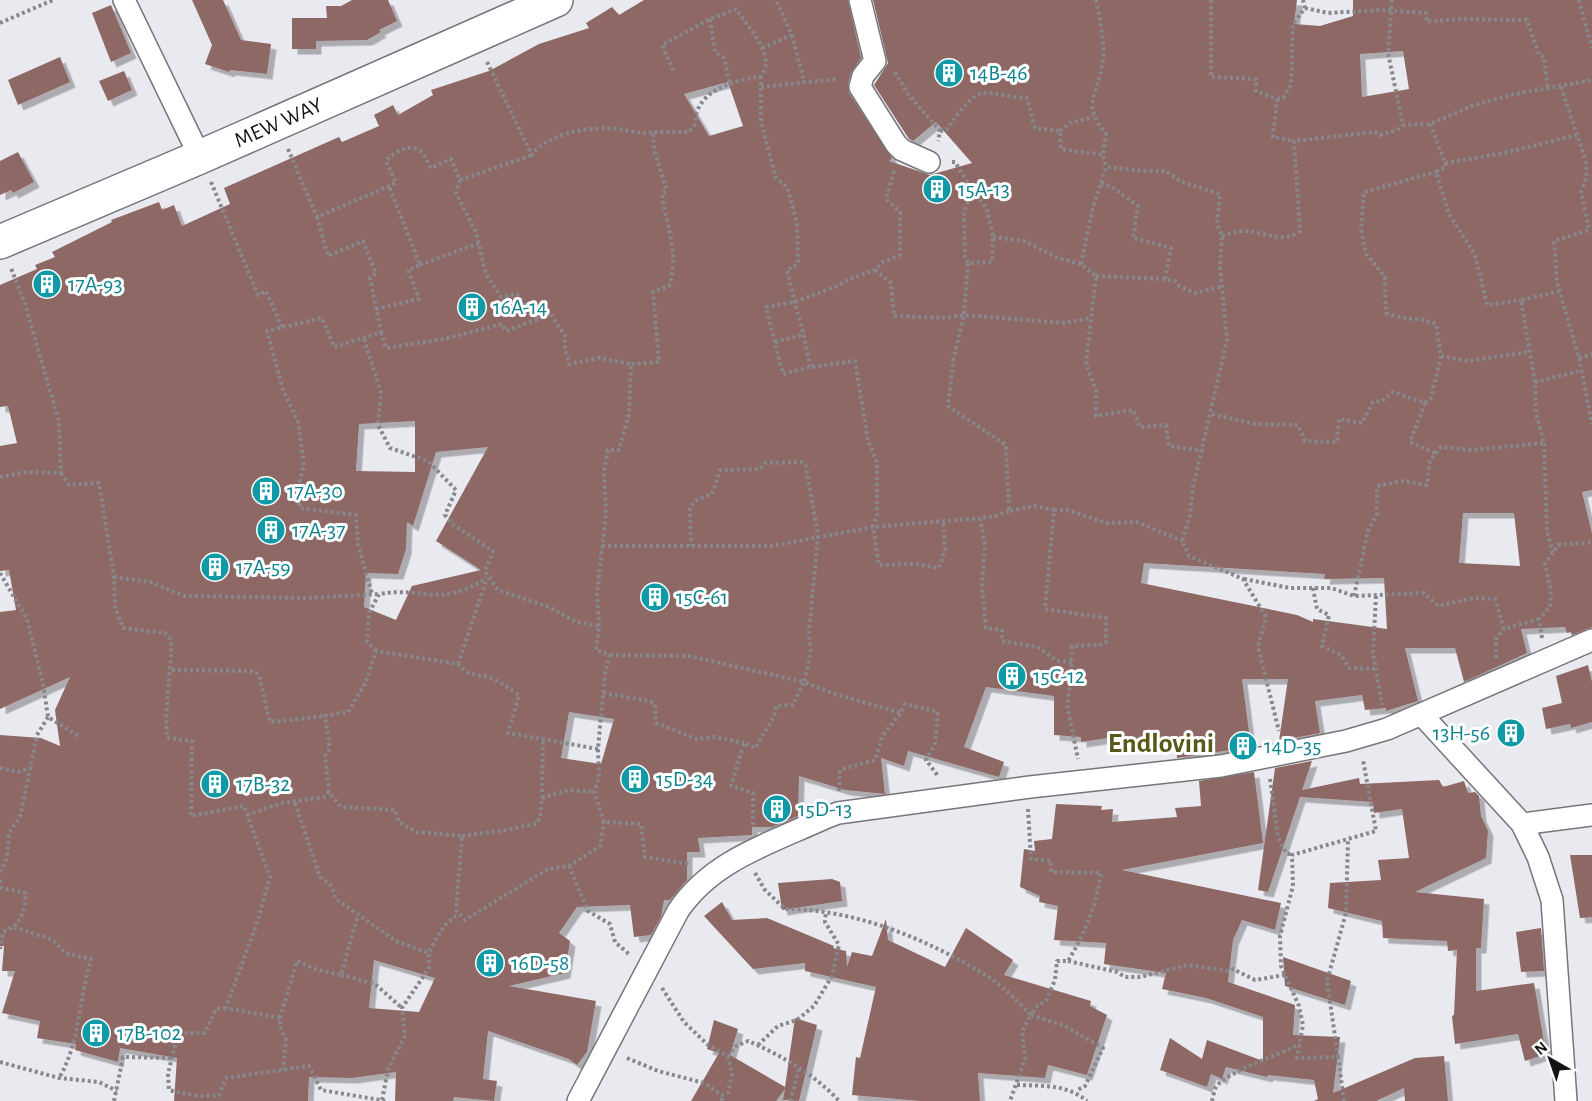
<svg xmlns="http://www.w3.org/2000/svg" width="1592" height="1101" font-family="'Alegreya Sans',sans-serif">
	<defs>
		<filter id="shadow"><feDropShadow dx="5.5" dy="5.5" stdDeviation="0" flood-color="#0004"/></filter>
	</defs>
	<rect width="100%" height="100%" fill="#e9e9f0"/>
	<path fill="#8d6865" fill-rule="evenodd" filter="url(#shadow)" d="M 192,0 L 223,0 L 241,40 L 271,44 L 267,74 L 230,70 L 229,72 L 205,64 L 212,45 Z
		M 352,0 L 388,0 L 397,21 L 379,30 L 381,32 L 367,40 L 316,41 L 316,49 L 292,49 L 292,18 L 327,18 L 326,6 L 341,6 Z
		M 644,0 L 848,0 L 861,58 L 851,73 L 848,84 L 849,93 L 892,158 L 889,161 L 930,175 L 972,163 L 936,122 L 913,141 L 909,139 L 874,85 L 888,63 L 873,0 L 1297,0 L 1294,24 L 1320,26 L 1353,16 L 1353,0 L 1592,0 L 1592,490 L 1582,492 L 1592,533 L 1592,627 L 1572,635 L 1571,632 L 1567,633 L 1565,627 L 1521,629 L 1527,653 L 1464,682 L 1455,648 L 1405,648 L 1418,701 L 1386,711 L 1386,708 L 1365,710 L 1362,695 L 1315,701 L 1320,733 L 1279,741 L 1288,679 L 1242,679 L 1251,747 L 1177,758 L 1176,741 L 1122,741 L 1121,736 L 1081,742 L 1081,737 L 1054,735 L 1054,696 L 986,687 L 964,747 L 1004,762 L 999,777 L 908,751 L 904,766 L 881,758 L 885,794 L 845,790 L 799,776 L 798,816 L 772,827 L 752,827 L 752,835 L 698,838 L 700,852 L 687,852 L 687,880 L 670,900 L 664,900 L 661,917 L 651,935 L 634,937 L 630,905 L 577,907 L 559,933 L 570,941 L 565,973 L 509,986 L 596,1001 L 587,1052 L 577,1065 L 569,1059 L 488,1031 L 483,1079 L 497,1081 L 494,1101 L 454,1097 L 453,1101 L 395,1101 L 396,1072 L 352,1078 L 309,1077 L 308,1101 L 174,1101 L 177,1058 L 120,1048 L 118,1062 L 75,1050 L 76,1044 L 37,1038 L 40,1021 L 2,1013 L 15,971 L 2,971 L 4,946 L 0,946 L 0,735 L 41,738 L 60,746 L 55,710 L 70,677 L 0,709 L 0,612 L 16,610 L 9,570 L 0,571 L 0,446 L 17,443 L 8,406 L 0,407 L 0,285 L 37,269 L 35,265 L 55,257 L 52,252 L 112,222 L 111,220 L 159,202 L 162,210 L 174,205 L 182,226 L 230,204 L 224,188 L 339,137 L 342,142 L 379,126 L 374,115 L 393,105 L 398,115 L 433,95 L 431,90 L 489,71 L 539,44 L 589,28 L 586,23 L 612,7 L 619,15 ZM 1403,51 L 1409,89 L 1362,97 L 1360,54 ZM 728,82 L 743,126 L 709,136 L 684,94 ZM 415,421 L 415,472 L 356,471 L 359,424 ZM 488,447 L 436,541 L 481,570 L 412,586 L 396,620 L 364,607 L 366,573 L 398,574 L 406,549 L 407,522 L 413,526 L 436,452 ZM 1463,513 L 1514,513 L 1520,566 L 1459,563 ZM 1144,563 L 1325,574 L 1324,579 L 1384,578 L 1387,629 L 1313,619 L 1313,622 L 1297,615 L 1141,583 ZM 569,712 L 614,719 L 601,764 L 561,758 ZM 374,960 L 435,978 L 419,1012 L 369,1008 Z
		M 111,5 L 131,53 L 111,62 L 92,13 Z
		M 60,57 L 70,82 L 18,105 L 8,80 Z
		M 124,71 L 132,90 L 108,101 L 99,81 Z
		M 18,152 L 34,182 L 13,193 L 11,190 L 0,195 L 0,161 Z
		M 1588,665 L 1592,682 L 1592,722 L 1571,728 L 1570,724 L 1546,729 L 1542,708 L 1562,703 L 1556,676 Z
		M 1312,761 L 1302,790 L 1359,778 L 1360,784 L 1439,780 L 1443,787 L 1464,781 L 1468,793 L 1475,792 L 1479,796 L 1481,816 L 1488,831 L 1486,858 L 1415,892 L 1484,899 L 1481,948 L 1476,948 L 1476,991 L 1534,983 L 1546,1054 L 1525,1061 L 1518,1034 L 1455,1044 L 1452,1016 L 1454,1015 L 1457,950 L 1448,951 L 1447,941 L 1383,938 L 1382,921 L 1328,908 L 1330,883 L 1381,880 L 1378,860 L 1409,858 L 1402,809 L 1374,813 L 1373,802 L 1300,797 L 1268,892 L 1258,890 L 1275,768 Z
		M 1254,772 L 1263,843 L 1122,870 L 1281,903 L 1275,930 L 1242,920 L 1233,940 L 1228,982 L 1295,1005 L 1293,1035 L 1340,1037 L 1333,1093 L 1415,1058 L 1444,1056 L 1448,1101 L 1405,1101 L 1404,1088 L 1376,1101 L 1314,1101 L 1318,1099 L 1314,1080 L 1268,1075 L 1267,1077 L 1226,1067 L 1222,1079 L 1211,1074 L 1207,1087 L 1160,1070 L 1170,1038 L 1202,1059 L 1207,1040 L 1263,1061 L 1263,1017 L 1206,998 L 1162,989 L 1166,973 L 1104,964 L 1106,943 L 1054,940 L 1058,906 L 1039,902 L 1040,896 L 1020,887 L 1024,849 L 1035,851 L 1034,841 L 1052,839 L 1056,804 L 1102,806 L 1101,810 L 1113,809 L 1112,822 L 1177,817 L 1175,808 L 1201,806 L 1199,781 Z
		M 1570,855 L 1592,855 L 1592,917 L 1580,918 Z
		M 832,879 L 840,882 L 842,901 L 782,910 L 778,883 Z
		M 722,902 L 732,920 L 767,918 L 834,946 L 833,948 L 846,951 L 847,967 L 852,952 L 872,956 L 886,919 L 888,940 L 945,967 L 966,928 L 1013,960 L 1004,975 L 1091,1001 L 1090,1006 L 1107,1015 L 1087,1075 L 1048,1065 L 1045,1078 L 978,1073 L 980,1101 L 920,1101 L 852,1095 L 856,1057 L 860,1058 L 876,987 L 805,971 L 805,963 L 753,969 L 704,916 Z
		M 1541,928 L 1544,971 L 1521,972 L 1516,932 Z
		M 1283,957 L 1351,981 L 1345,1005 L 1285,986 Z
		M 795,1018 L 817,1025 L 799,1101 L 783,1100 L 785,1089 L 776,1101 L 691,1101 L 719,1053 L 707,1049 L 714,1020 L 738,1029 L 730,1055 L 785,1087 Z"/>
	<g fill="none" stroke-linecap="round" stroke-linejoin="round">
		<g stroke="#75757b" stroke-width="24">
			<path id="minor" d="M 124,0 L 200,157
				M 860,0 L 875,61 L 863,76 L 860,87 L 896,144 L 902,150 L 929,162
				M 1422,715 L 1522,824 L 1538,857 L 1552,900 L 1566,1101
				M 1522,824 L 1592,815
				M 578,1101 L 678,911 C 712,860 771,843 825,818 L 838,813 L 1030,787 L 1221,766 L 1346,741 L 1387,729 L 1592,640"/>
		</g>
		<g stroke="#75757b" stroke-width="36">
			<g id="primary">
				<path id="s1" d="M 0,242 L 200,157 L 556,0"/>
			</g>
		</g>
		<path stroke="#87878c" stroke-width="4" stroke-dasharray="3 3" stroke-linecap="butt" d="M 1096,0 C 1100,21 1106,44 1102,65 C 1097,98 1081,103 1106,134 L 1103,155 L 1106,167
			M 1211,0 L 1211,77 L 1256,79 L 1256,91 L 1277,99 L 1273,137 L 1294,141
			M 1392,0 L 1388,53 L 1403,125 L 1430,124 L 1472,106 L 1510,95 L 1592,80
			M 1579,0 L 1592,48
			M 1305,8 L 1328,13 L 1380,10 L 1426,13 L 1427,22 L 1457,19 L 1527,20 L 1539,55 L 1544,57 L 1548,90
			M 710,19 L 715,52 L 724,58 L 730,83
			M 0,23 L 53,0
			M 792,35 L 804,81
			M 762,48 L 792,35 L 776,0
			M 487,62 L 532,155 C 547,133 591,126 616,129 C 630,130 639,135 653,132
			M 895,72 L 908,94 L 940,131 L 938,141
			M 761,76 L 761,122 L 776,178 L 787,187 L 792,204 L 797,224 L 798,264 L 787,270 C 794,303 805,334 810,367
			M 761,87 L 837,79
			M 1561,87 L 1577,135
			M 1277,99 L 1283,98 L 1291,85 L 1293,24 L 1305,8 L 1303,0
			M 1430,124 L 1445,163 L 1504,153 L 1577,135 C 1584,155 1592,171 1581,191 L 1589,230 L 1554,241 L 1557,282 L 1579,358 L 1592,424
			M 940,131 L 946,130 C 954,120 969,95 983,93 C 993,92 1014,98 1027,98 L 1035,128 L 1060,131 L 1061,149 L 1103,155
			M 1060,131 L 1070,123 L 1093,117
			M 288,149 L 317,217 L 396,183 L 386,161 C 393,152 409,143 420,151 C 425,155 428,163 431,168 L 451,159 L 460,180 L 532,155
			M 952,162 L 955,162 L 972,190 L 987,209 L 993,237 L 992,262 L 968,263 L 964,315 L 1064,323 L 1090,318
			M 1445,163 L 1446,167 L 1436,172 L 1449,214 L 1475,255 L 1487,305 L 1521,300
			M 894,171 L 886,199 L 900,212 L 900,255 L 883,262 L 875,270 L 847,280 L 835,287 L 794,302 L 766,307 L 783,374 L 810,367 L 855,361 L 868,441 L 877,462 L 877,515 L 873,527 L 879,565 L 916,564 L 939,568 L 945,550 L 943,522
			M 460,180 L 456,193 L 476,232 L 486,274 L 501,297 L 517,294 L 538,319 L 550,313 L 566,337 L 564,344 L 569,364 L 599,358 L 631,364
			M 211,182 L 258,295 L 266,291 L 282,327
			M 1101,183 L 1113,188 L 1138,206 L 1133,238 L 1171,248 L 1165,280
			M 317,217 L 328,256 L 363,241 L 376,273 L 370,278 L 381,332 L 334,347 L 322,318 L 267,331 L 283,390 L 298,422 L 304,466 L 298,487 L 300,508 L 356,515 L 358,544 L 372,594
			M 1222,236 C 1229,234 1239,230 1247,231 C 1264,232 1284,244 1300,231 L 1294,141 L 1375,132 L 1380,135 L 1397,130 L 1403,125
			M 993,237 L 1024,241 L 1058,258 L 1081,264 L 1096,276 L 1086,364 L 1096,390 L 1096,416 L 1133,410 L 1140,427 L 1166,425 L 1169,446 L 1204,451
			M 968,263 L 965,257 L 964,212 L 972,191
			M 1081,264 L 1093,207 L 1106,167 L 1142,171 L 1166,171 L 1182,182 L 1220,194 L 1217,225 L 1222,236 L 1220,266 L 1227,340 L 1193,487 L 1190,515 L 1182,541 L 1189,556 L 1243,579 L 1266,617 L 1258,647 L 1279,731
			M 420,265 L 479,243
			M 875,270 L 891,283 L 894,316 L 947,318 L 964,315 L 953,361 L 948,406 L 1006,445 L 1009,511 L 1034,506 L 1054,510 L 1045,609 L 1106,618 L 1106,642 L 1100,645 L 1072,646 L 1071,676 L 1067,705 L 1078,759
			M 1096,276 L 1162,279 L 1175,281 L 1179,286 L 1195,293 L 1221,287
			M 376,309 L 419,299 L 408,270 L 420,265 L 389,186
			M 381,332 L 386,348 L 444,339 L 502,324 L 506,331 L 538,319
			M 364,339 L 381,393 L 378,425 L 390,448 L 428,461 L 456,490 L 445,515 L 452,524 L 493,551 L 485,571 L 498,590 L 549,607 L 576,622 L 599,626 L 596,650 L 610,655 L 605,673 L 598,749 L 599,777 L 594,792 L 604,822 L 641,824 L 645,857 L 689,864
			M 775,342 L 805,334
			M 1441,356 L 1468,361 L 1528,352
			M 1579,358 L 1592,354
			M 1535,382 L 1521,300 L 1560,291
			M 1425,403 L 1431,398 L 1441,356 L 1436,324 C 1419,317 1402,320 1386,313 L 1385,277 L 1367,255 L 1364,246 L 1361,229 L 1364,192 L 1436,172
			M 1212,414 L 1254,424 L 1298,425 L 1305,441 L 1337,442 L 1339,419 L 1362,423 L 1373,402 L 1382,401 L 1393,392 L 1425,403 L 1410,442 L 1435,453
			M 1544,443 L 1547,532 L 1553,552
			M 61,473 L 69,485 L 99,483 L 114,577 L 115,607 L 123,628 L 165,633 L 171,640 C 172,673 164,704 167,738 L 192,741 L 191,816 L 244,806 L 270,877 L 258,920 L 226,1008 L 280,1018 L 280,1027 L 286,1039 L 283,1070
			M 0,477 L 27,472 L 61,473 L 59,422 L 25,304 L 11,268
			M 1054,510 L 1067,510 L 1106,523 L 1137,522 L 1182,541
			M 1009,511 L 996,516 L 980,518 L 985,545 L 982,585 L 986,628 L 1002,630 L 1002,641 L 1038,647 L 1057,661 L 1072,662
			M 602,546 L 771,546 L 873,527 L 980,518
			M 0,573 L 27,619 L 43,684 L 48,717 L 80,737
			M 114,577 L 150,582 L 184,596 L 306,598 L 379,594
			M 1244,579 L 1290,588 L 1331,588 L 1354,596 L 1424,593 L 1438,606 L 1474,598 L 1495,599 L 1504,629 L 1539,619
			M 1313,588 L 1317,609 L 1329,615 L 1322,646 L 1341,655 L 1349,668 L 1377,669
			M 1354,596 L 1368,531 L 1377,514 L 1377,486 L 1403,481 L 1427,485 L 1430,461 L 1441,447 L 1472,450 L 1544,443 L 1536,413 L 1535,382 L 1580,371
			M 1376,596 L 1373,652 L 1382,705
			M 599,626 L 597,594 L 606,514 L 604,472 L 608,450 L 619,450 L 629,414 L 631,364 L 659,362 L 653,292 L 669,286 C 680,257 666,223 662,194 L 667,190 L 654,150 L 653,132 L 689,132 L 695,124 C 695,90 734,81 761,76 C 778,58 746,24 736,9 L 710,19 L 662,45 L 674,72
			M 1542,638 L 1539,619 L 1550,607 L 1551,591 L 1545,564 L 1558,545 L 1592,542
			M 376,651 L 367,642 L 369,613 L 379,594 C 427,586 437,609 487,578
			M 610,655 L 689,656 L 804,682 L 811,653 L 809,632 L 818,536 L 806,466 L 802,462 L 765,463 L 760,469 L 720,470 L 712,494 L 697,500 L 690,507 L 691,546
			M 1496,658 L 1496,639 L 1504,629
			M 458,664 L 487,578
			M 172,670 L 253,671 L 259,675 L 270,722 L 325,716
			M 603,693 L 649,701 L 655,704 L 656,723 L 697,739 L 714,737 L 744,743
			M 598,749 L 508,733 L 519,695 C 510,689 498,680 488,677 C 474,674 469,676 458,664 L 376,651 L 366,682 L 348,712 L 325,716 L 330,748 L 325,756 L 329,792 L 341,807 L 395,810 L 399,822 L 417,832 L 462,836 L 456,910 L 465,920 L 548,869 L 569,866 L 600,846 L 604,822
			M 0,768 L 18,772 L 32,767
			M 1270,779 L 1278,837 L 1286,853 L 1292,855
			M 839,791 L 840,770 L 875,760 L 883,735 L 901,713
			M 542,798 L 543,737
			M 295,803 L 320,877 L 332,886 L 336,899 L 396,941 L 429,953
			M 1028,809 L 1031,859 L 1051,861 L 1051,872 L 1101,873 C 1097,904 1084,935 1068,961 L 1057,961 L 1055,980 L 1046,1001 L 1038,1005 L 1031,1015 L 1065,1026 L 1103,1048 L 1085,1086 L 1076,1091
			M 247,815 L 282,803 L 325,797 L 329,792
			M 753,825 L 753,793 L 731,786 L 744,743 L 755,748 L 774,717 L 776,706 L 793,705 L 804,682 L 835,694 L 901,713 L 905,704 L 938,712 L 935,744 L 926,760 L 938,776
			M 462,836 L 507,830 L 537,823 L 540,818 L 542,798 L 569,790 L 594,792
			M 569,866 L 588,911 L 610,924 L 615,942 L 630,955
			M 0,872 L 7,858 L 9,833 L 20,817 L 37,735 L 48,717
			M 755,873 L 765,890 L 785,909 C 855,909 927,939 987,976 C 1003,986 1017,1001 1031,1015 L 1022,1031 L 1025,1059 L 1010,1101
			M 0,880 L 2,888 L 26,893 C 24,913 23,923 3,932 L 0,949
			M 14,927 L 53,940 L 65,953 L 91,959 C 79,998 80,1043 59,1078
			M 1068,961 L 1117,972 L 1125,977 L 1141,977 L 1187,965 L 1229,971 L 1233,969 L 1255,980 L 1284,975
			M 341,975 L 375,984 L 402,1008
			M 662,988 L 684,1022 L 707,1044 L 728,1056 L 736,1046 L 748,1041 C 779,1054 817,1076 839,1101
			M 226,1008 L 216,1009 L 205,1033 L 187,1033 L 176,1041 L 168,1074 L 169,1090 C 182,1094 205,1098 219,1095 L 226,1078 L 309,1066 L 321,1090 L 386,1101
			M 280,1018 L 297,961 L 315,969 L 341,975 L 358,915
			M 758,1045 L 778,1026 L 797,1020 L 814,1006 L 832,976 L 839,945 L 825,922 L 826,911
			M 1338,1057 L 1327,981 L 1346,913 L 1348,840
			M 627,1058 L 658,1071 L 704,1083 L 722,1095 L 728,1093 L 732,1074 L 728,1056
			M 0,1062 L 59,1078 L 99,1082 L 117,1091
			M 1017,1085 C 1042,1086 1067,1084 1087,1101
			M 382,1100 L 388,1070 L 405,1036 L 402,1008 L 429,968 L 429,953 L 436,939 L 445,925 L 458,914
			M 114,1101 L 123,1057 L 172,1058
			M 722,1101 L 722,1095
			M 790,1101 L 799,1069
			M 1212,1101 C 1213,1097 1214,1091 1216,1087 C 1226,1072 1281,1054 1300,1044
			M 1344,1101 L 1338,1057 L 1297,1058 L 1303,1025 L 1299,1006 L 1281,966 L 1280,936 L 1293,886 L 1292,855 L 1376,831 L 1363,760"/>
		<use href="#minor" stroke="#fff" stroke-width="21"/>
		<use href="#primary" stroke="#fff" stroke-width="33"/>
	</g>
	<defs>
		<g id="building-disc" transform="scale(1.5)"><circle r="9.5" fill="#0f9aa8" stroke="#fff"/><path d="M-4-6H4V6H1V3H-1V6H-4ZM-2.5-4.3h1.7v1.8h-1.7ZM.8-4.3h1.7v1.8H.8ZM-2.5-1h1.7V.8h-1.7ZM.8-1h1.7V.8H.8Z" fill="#fff"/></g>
	</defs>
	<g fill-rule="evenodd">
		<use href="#building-disc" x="949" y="73"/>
		<use href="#building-disc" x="937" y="189"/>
		<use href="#building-disc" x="47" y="284"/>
		<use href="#building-disc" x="472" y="307"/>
		<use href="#building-disc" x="266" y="491"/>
		<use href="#building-disc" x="271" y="530"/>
		<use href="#building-disc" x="215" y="567"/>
		<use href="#building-disc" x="655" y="597"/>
		<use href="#building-disc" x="1012" y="676"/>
		<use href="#building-disc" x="1511" y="733"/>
		<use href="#building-disc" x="1243" y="746"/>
		<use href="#building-disc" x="635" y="779"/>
		<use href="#building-disc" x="215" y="784"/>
		<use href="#building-disc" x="777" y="809"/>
		<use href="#building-disc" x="490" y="963"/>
		<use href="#building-disc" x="96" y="1033"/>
	</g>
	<g text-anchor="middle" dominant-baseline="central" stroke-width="6" stroke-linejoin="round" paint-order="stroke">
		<g font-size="22" fill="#0d838f" stroke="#fff" text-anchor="start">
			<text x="970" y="73">14B-46</text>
			<text x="958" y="189">15A-13</text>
			<text x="68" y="284">17A-93</text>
			<text x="493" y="307">16A-14</text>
			<text x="287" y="491">17A-30</text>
			<text x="292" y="530">17A-37</text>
			<text x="236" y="567">17A-59</text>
			<text x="676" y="597">15C-61</text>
			<text x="1033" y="676">15C-12</text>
			<text x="1490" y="733" text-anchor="end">13H-56</text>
			<text x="1264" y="746">14D-35</text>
			<text x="656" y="779">15D-34</text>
			<text x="236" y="784">17B-32</text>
			<text x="798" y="809">15D-13</text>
			<text x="511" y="963">16D-58</text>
			<text x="117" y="1033">17B-102</text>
		</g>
		<g font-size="22" fill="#141416" stroke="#fff">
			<text stroke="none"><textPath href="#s1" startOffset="303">MEW WAY</textPath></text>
		</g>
		<g font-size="28" font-weight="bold" fill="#5a571b" stroke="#fff">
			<text x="1161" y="744">Endlovini</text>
		</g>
	</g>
	<g transform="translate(1550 1059) rotate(320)" stroke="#ffffff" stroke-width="4.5" paint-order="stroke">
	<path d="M0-4.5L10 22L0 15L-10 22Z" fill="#141416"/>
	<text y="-9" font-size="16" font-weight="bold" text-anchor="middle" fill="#141416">N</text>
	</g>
</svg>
